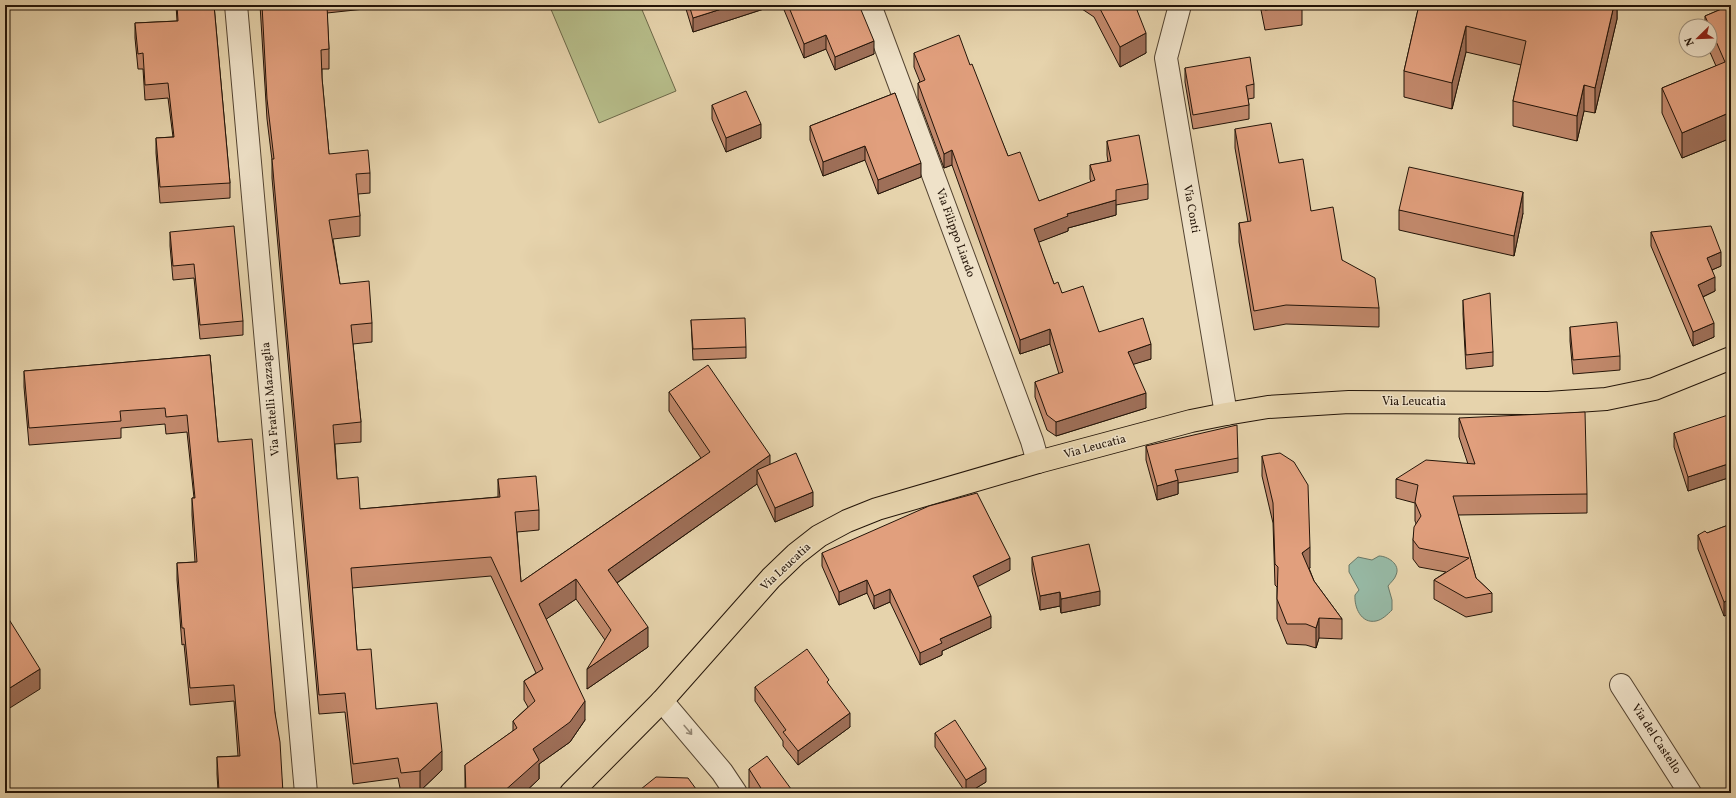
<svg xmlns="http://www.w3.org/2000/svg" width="1736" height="798" font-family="Vollkorn,serif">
	<rect width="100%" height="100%" fill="#e6d3ac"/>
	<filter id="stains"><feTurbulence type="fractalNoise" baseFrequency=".005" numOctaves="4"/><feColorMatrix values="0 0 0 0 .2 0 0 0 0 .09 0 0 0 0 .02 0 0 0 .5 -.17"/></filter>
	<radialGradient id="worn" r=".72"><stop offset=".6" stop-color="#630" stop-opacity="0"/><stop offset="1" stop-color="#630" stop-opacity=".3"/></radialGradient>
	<path fill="#b6bc89" stroke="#6c6848" d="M 554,5 L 640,5 L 676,91 L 599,123 L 550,7 Z"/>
	<path fill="#97b9a5" stroke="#697766" d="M 1379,556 C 1387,556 1401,564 1396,575 C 1395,579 1390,583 1388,586 L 1392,600 L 1392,610 C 1388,614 1382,620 1376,621 C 1361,624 1354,607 1355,595 L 1359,590 L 1349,572 L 1349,565 L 1358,557 L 1372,560 Z"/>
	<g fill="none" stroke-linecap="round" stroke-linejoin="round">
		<g stroke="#544431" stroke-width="24">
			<path id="minor" d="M 236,5 L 306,793
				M 870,5 L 1032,441 L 1038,462
				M 1180,5 L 1166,58 L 1226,414
				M 1621,685 L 1690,793
				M 662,701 L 722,772 L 736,793"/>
		</g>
		<g stroke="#231408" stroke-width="24">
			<path id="major" d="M 571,793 L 662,701 L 771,578 L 796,554 L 819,536 L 847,521 L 877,509 L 1038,462 L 1191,421 L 1226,414 L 1268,407 L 1349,402 L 1548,403 L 1606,399 L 1654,389 L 1731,358"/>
		</g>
		<use href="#minor" stroke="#efe2c9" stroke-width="22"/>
		<use href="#major" stroke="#e6d3ac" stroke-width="22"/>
	</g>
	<path fill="#c2896c" stroke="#231408" d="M 176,5 L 214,5 L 230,183 L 230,198 L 160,203 L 156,153 L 156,138 L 173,137 L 168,98 L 145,100 L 143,69 L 138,69 L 135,38 L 135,23 L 177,21 Z
		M 260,5 L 374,5 L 374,8 L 327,13 L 329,49 L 329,69 L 322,69 L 322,78 L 329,154 L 370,173 L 370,193 L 358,194 L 360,216 L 360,236 L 333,239 L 340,284 L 372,323 L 372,342 L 353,344 L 361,422 L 361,442 L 335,444 L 337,479 L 360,509 L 498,497 L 498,479 L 539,510 L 539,530 L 517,532 L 521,582 L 701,458 L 669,411 L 669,392 L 770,464 L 813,506 L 775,522 L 757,484 L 617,583 L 648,647 L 587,689 L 605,640 L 576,599 L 546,619 L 585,720 L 570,742 L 539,764 L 539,779 L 524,793 L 465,793 L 465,765 L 513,731 L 513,721 L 528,707 L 524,700 L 524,681 L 536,673 L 491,576 L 352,588 L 357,650 L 376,709 L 442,770 L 420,791 L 401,793 L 398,778 L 353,784 L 345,712 L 319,714 L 272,178 L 272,160 L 267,119 Z
		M 686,5 L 776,5 L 693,32 L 686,9 Z
		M 782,5 L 859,5 L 874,54 L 835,70 L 826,49 L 804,58 Z
		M 1076,5 L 1143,5 L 1137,10 L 1146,53 L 1120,67 L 1094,17 Z
		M 1260,5 L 1302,5 L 1302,25 L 1265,30 Z
		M 1419,5 L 1617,5 L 1617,19 L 1595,113 L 1584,111 L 1577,141 L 1513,126 L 1513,101 L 1521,65 L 1466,52 L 1452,109 L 1404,97 L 1404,71 Z
		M 1731,5 L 1731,138 L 1682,158 L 1662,113 L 1662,88 L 1716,66 L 1709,50 L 1710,50 L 1710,26 L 1705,26 L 1705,16 Z
		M 914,53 L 970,65 L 1008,156 L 1039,201 L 1091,182 L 1090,179 L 1090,165 L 1108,162 L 1107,155 L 1107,141 L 1148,184 L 1148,199 L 1116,205 L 1116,215 L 1068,228 L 1068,231 L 1038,242 L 1054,284 L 1099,332 L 1151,359 L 1133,364 L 1146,408 L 1056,436 L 1047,430 L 1035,397 L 1035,382 L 1059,374 L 1050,344 L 1020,354 L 952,165 L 944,168 L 918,98 L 918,83 L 920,82 L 914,67 Z
		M 1185,68 L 1254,84 L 1254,98 L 1248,99 L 1249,105 L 1249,119 L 1193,129 L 1185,82 Z
		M 895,93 L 921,177 L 878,194 L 865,160 L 823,176 L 810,140 L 810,126 Z
		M 712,105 L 761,138 L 726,152 L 712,119 Z
		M 1235,129 L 1279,163 L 1311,211 L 1342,260 L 1379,308 L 1379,327 L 1286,324 L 1254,330 L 1239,242 L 1239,223 L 1248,222 L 1235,148 Z
		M 1399,210 L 1523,213 L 1514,256 L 1399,230 Z
		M 170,232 L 243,321 L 243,335 L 200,339 L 194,278 L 173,280 L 170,246 Z
		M 1651,232 L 1721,266 L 1712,270 L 1715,291 L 1703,297 L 1714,337 L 1693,346 L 1651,246 Z
		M 1463,300 L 1493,352 L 1493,366 L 1466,369 L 1463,314 Z
		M 691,320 L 746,347 L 746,358 L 693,360 Z
		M 1570,327 L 1620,356 L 1620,370 L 1573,374 L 1570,341 Z
		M 210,355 L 218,442 L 275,713 L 283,793 L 218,791 L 217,774 L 217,757 L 238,756 L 234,701 L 190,705 L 184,644 L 182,645 L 177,580 L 177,563 L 195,562 L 192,515 L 192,498 L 194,498 L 187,432 L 166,434 L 165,424 L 121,428 L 121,438 L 29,445 L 24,387 L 24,371 Z
		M 1459,418 L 1587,494 L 1587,513 L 1458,515 L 1476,578 L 1492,593 L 1492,612 L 1466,617 L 1434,599 L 1434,580 L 1446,572 L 1419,567 L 1413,559 L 1413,540 L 1416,523 L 1415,521 L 1415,503 L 1396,498 L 1396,479 L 1468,464 L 1459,437 Z
		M 1731,423 L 1731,477 L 1688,491 L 1674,447 L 1674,433 Z
		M 1146,446 L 1238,458 L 1238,472 L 1178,483 L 1178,494 L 1157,500 L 1146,460 Z
		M 1262,456 L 1310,568 L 1309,568 L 1314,581 L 1342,619 L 1342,639 L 1319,638 L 1316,648 L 1306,645 L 1287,644 L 1277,619 L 1277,587 L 1275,585 L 1273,523 L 1262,476 Z
		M 1731,524 L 1731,613 L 1724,616 L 1698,549 L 1698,535 L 1707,533 Z
		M 822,553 L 1010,570 L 977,586 L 991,628 L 942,651 L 942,655 L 920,665 L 890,602 L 874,609 L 867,593 L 839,605 L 822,566 Z
		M 1032,557 L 1100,605 L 1061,613 L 1060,606 L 1040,610 L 1032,571 Z
		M 829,685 L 850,727 L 798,765 L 783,746 L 783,741 L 755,701 L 755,687 Z
		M 935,733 L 986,782 L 968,793 L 966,793 L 935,747 Z
		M 749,769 L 794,793 L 752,793 L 749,788 Z"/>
	<path fill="#9e6f58" stroke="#231408" d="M 734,5 L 776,5 L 693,32 L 693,18 Z
		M 1131,5 L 1143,5 L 1131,16 Z
		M 1614,5 L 1617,5 L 1617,19 L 1595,113 L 1595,88 Z
		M 1466,26 L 1466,52 L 1452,109 L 1452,83 Z
		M 1146,33 L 1146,53 L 1120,67 L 1120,47 Z
		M 826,35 L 826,49 L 804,58 L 804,44 Z
		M 874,41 L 874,54 L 835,70 L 835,57 Z
		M 1584,85 L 1584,111 L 1577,141 L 1577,116 Z
		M 1731,112 L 1731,138 L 1682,158 L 1682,133 Z
		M 761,124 L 761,138 L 726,152 L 726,138 Z
		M 865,146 L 865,160 L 823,176 L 823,162 Z
		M 952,150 L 952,165 L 944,168 L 944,154 Z
		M 921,163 L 921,177 L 878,194 L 878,180 Z
		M 1523,192 L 1523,213 L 1514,256 L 1514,236 Z
		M 1116,200 L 1116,215 L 1068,228 L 1068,231 L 1034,244 L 1034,229 L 1067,214 Z
		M 1721,252 L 1721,266 L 1707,272 L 1707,258 Z
		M 1715,277 L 1715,291 L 1698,299 L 1698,285 Z
		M 1714,323 L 1714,337 L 1693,346 L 1693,332 Z
		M 1050,329 L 1050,344 L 1020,354 L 1020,340 Z
		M 1151,344 L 1151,359 L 1128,366 L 1128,352 Z
		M 1146,393 L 1146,408 L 1056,436 L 1056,422 Z
		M 770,455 L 770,475 L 757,470 L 757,484 L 608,589 L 608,570 Z
		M 1731,463 L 1731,477 L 1688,491 L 1688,477 Z
		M 1178,480 L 1178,494 L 1157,500 L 1157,486 Z
		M 813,492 L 813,506 L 775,522 L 775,508 Z
		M 1310,547 L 1310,568 L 1302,573 L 1302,553 Z
		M 1010,558 L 1010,570 L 973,589 L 973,576 Z
		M 576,579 L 576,599 L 539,624 L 539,604 Z
		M 867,580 L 867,593 L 839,605 L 839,592 Z
		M 890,589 L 890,602 L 874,609 L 874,596 Z
		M 1100,591 L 1100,605 L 1061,613 L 1061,599 Z
		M 1060,592 L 1060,606 L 1040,610 L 1040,596 Z
		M 1731,599 L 1731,613 L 1724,616 L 1724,602 Z
		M 991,616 L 991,628 L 942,651 L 942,655 L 920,665 L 920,653 L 940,639 Z
		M 1319,618 L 1319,638 L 1316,648 L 1316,628 Z
		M 648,627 L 648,647 L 587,689 L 587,669 Z
		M 40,669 L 40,689 L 5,711 L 5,691 Z
		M 585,701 L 585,720 L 570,742 L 539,764 L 539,779 L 524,793 L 502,793 L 533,749 Z
		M 850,713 L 850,727 L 798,765 L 798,751 Z
		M 442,751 L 442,770 L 420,791 L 420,771 Z
		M 986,768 L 986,782 L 968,793 L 966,793 L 966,780 Z"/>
	<path fill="#e19f7d" stroke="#231408" d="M 177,5 L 214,5 L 230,183 L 160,187 L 156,138 L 174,137 L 168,83 L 145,85 L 143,53 L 138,54 L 135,23 L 178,21 Z
		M 262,5 L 327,5 L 329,49 L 321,50 L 322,78 L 329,154 L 368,150 L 370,173 L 356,174 L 360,216 L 329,220 L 340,284 L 369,281 L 372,323 L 351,325 L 361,422 L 333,425 L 337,479 L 358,477 L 360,509 L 500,497 L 498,479 L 536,476 L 539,510 L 515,512 L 521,582 L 710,452 L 669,392 L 708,365 L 770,455 L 608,570 L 648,627 L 587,669 L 611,630 L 576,579 L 539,604 L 585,701 L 570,722 L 533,749 L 539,760 L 502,793 L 466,793 L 465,765 L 517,728 L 513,721 L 535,701 L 524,681 L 543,669 L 491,557 L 351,568 L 357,650 L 371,649 L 376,709 L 437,703 L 442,751 L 420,771 L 401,773 L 398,758 L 353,764 L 345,693 L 319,695 L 272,159 L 274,159 L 267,99 Z
		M 689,5 L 734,5 L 693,18 Z
		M 788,5 L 859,5 L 874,41 L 835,57 L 826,35 L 804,44 Z
		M 1098,5 L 1135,5 L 1146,33 L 1120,47 Z
		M 1264,5 L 1302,5 L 1265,10 Z
		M 1419,5 L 1614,5 L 1595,88 L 1584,85 L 1577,116 L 1513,101 L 1526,41 L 1466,26 L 1452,83 L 1404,71 Z
		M 1731,5 L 1731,112 L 1682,133 L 1662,88 L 1725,62 L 1705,16 Z
		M 959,35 L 970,65 L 972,64 L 1008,156 L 1020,152 L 1039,201 L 1095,180 L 1090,165 L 1111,161 L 1107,141 L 1139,135 L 1148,184 L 1116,190 L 1116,200 L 1067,214 L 1068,216 L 1034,229 L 1054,284 L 1058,282 L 1062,293 L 1083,286 L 1099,332 L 1143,318 L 1151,344 L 1128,352 L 1146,393 L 1056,422 L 1047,415 L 1035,382 L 1063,372 L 1050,329 L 1020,340 L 952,150 L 944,154 L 918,83 L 925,80 L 914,53 Z
		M 1250,57 L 1254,84 L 1246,86 L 1249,105 L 1193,115 L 1185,68 Z
		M 746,91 L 761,124 L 726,138 L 712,105 Z
		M 895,93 L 921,163 L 878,180 L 865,146 L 823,162 L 810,126 Z
		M 1271,123 L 1279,163 L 1303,159 L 1311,211 L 1333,207 L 1342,260 L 1375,278 L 1379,308 L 1286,305 L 1254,311 L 1239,223 L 1251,221 L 1235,129 Z
		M 1409,167 L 1523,192 L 1514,236 L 1399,210 Z
		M 234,226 L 243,321 L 200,325 L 194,264 L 173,266 L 170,232 Z
		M 1711,226 L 1721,252 L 1707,258 L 1715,277 L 1698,285 L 1714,323 L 1693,332 L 1651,232 Z
		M 1490,293 L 1493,352 L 1466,355 L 1463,300 Z
		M 745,318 L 746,347 L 693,349 L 691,320 Z
		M 1617,322 L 1620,356 L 1573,360 L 1570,327 Z
		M 210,355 L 218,442 L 252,439 L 275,713 L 280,742 L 283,793 L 203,793 L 219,791 L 217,757 L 240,756 L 234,685 L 190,688 L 184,628 L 182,628 L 177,563 L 197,562 L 192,498 L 195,498 L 187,415 L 166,417 L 165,408 L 120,411 L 121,421 L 29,428 L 24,371 Z
		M 1585,412 L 1587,494 L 1453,496 L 1476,578 L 1492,593 L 1466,598 L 1434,580 L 1469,558 L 1419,548 L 1413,540 L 1414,527 L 1421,516 L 1415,502 L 1418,485 L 1396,479 L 1426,460 L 1475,464 L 1459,418 Z
		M 1728,415 L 1731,423 L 1731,463 L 1688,477 L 1674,433 Z
		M 1237,425 L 1238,458 L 1175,470 L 1178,480 L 1157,486 L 1146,446 Z
		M 796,453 L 813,492 L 775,508 L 757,470 Z
		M 1280,453 L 1294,462 L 1308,485 L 1310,547 L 1302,553 L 1314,581 L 1342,619 L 1319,618 L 1316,628 L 1306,624 L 1287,624 L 1277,599 L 1278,567 L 1275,564 L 1273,503 L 1262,456 Z
		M 977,493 L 1010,558 L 973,576 L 991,616 L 940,639 L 942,643 L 920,653 L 890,589 L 874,596 L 867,580 L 839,592 L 822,553 L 929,506 Z
		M 1731,524 L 1731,599 L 1724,602 L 1698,535 L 1705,531 L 1707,533 Z
		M 1089,544 L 1100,591 L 1061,599 L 1060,592 L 1040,596 L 1032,557 Z
		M 5,613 L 40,669 L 5,691 Z
		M 807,649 L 829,680 L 827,682 L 850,713 L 798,751 L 783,732 L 786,730 L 755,687 Z
		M 955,720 L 986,768 L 966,780 L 935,733 Z
		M 767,756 L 794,793 L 764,793 L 749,769 Z
		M 656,777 L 688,778 L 699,793 L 636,793 Z"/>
	<defs><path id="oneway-shaft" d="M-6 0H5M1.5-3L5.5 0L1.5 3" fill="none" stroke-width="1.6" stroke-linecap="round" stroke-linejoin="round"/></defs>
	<use stroke="#938572" href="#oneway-shaft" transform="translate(688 730) rotate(50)"/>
	<g text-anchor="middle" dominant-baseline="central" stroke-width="3" stroke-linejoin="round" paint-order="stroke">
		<g font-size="12" fill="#231408" stroke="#efe2c9">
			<text transform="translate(1191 209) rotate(80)">Via Conti</text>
			<text transform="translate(955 233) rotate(70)">Via Filippo Liardo</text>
			<text transform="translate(271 399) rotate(-95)">Via Fratelli Mazzaglia</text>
			<text x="1414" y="402">Via Leucatia</text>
			<text transform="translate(1095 447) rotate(-15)">Via Leucatia</text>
			<text transform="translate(786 567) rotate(-43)">Via Leucatia</text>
			<text transform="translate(1656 739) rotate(57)">Via del Castello</text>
		</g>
	</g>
	<rect width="1736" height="798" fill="none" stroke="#e6d3ac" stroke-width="20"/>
	<rect x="6" y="6" width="1724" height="786" fill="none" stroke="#231408" stroke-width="2"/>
	<rect x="10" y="10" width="1716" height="778" fill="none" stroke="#231408"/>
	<g transform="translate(1698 38) rotate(247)"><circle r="19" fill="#efe2c9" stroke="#9d907c"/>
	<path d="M0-3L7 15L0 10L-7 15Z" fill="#8f2418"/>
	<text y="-6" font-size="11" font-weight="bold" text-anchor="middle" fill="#231408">N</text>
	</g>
	<rect width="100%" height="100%" filter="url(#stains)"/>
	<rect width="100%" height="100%" fill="url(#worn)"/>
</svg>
